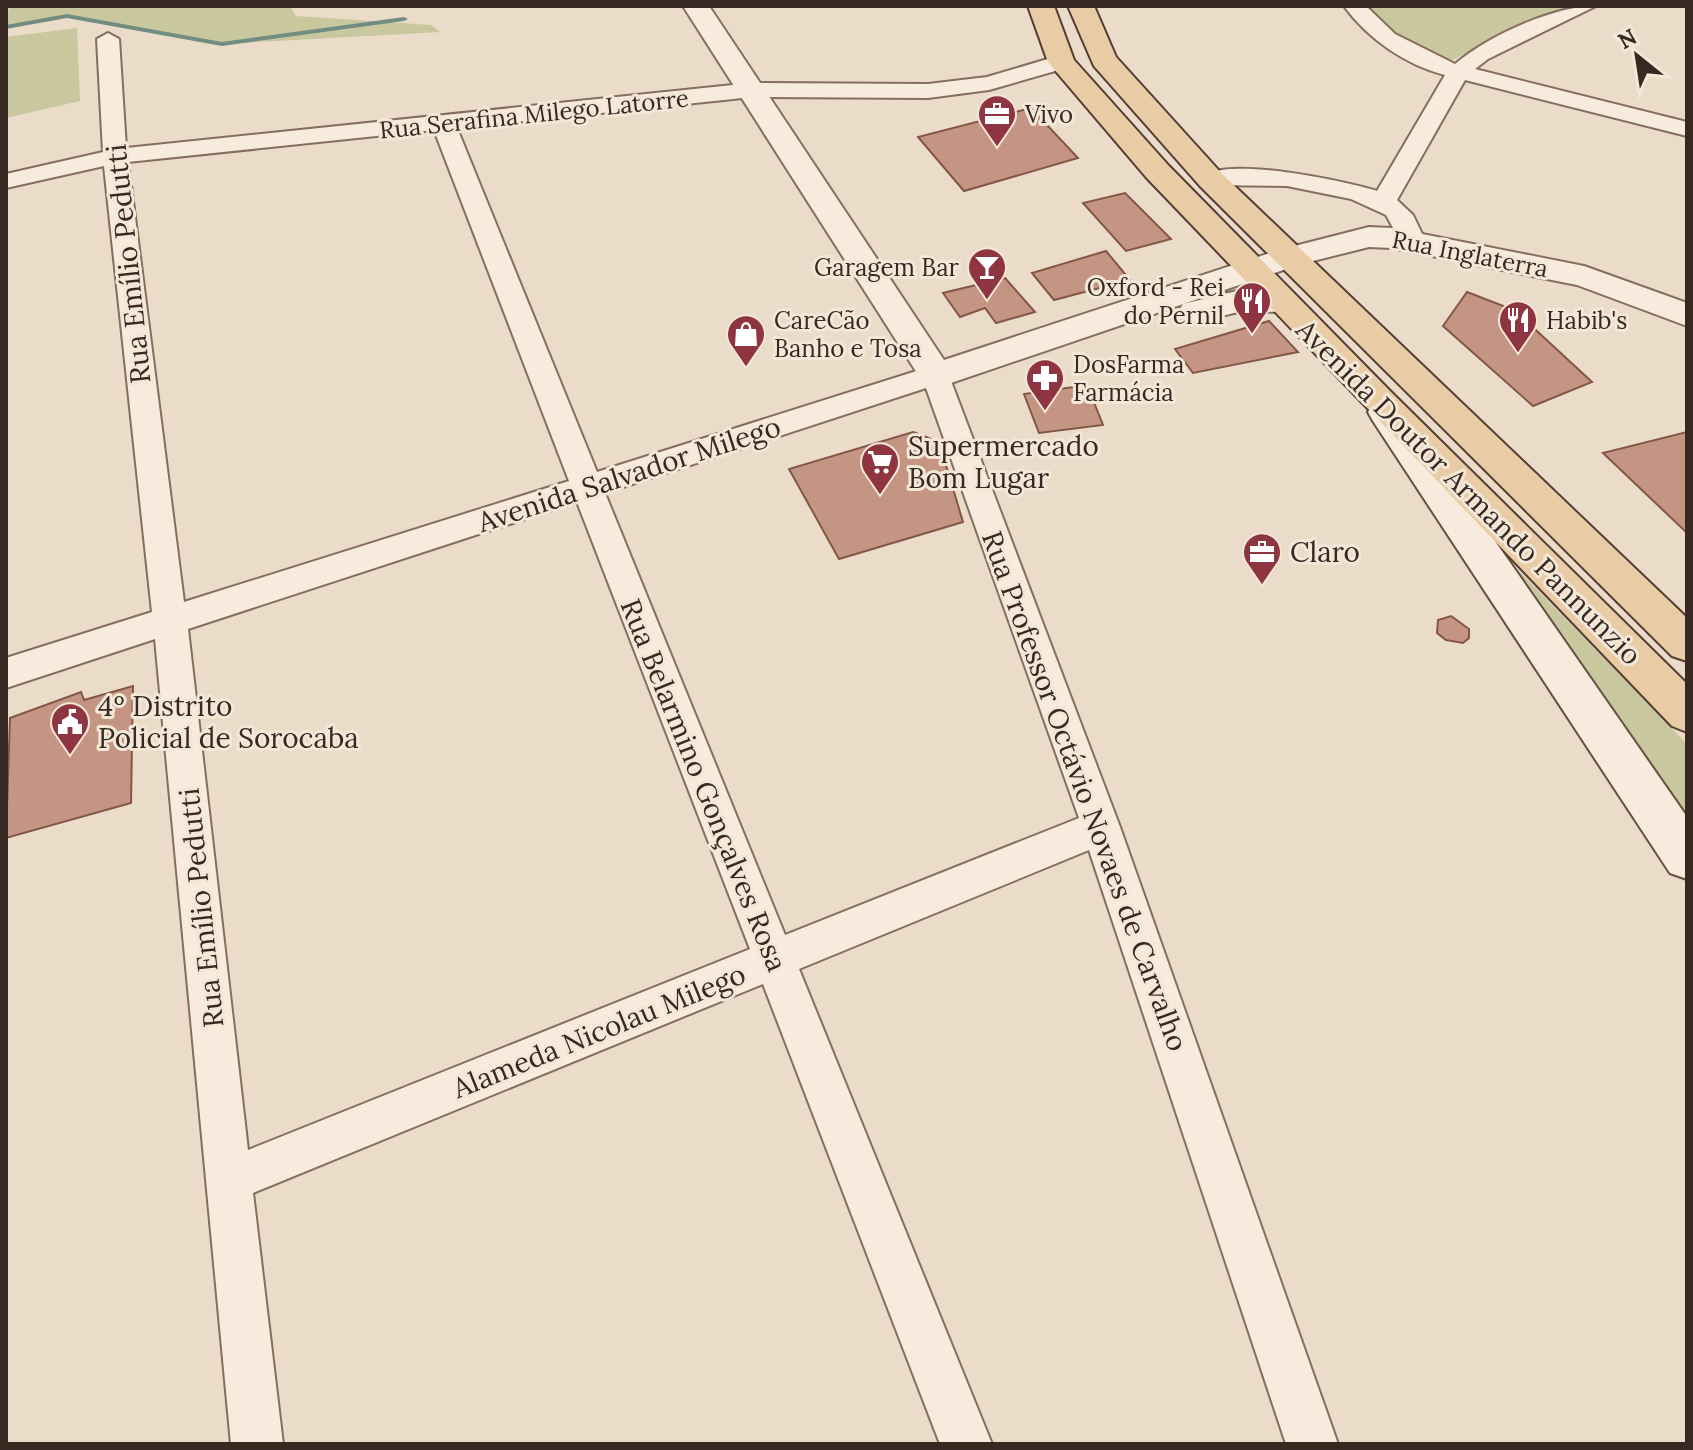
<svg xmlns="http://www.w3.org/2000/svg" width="1693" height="1450" font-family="Lora,serif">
	<rect width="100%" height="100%" fill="#ebdcc9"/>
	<path fill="#c8c79e" d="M 9,6 L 290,6 L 296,16 L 431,25 L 440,32 L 222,44 L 67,16 L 6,27 Z
		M 1364,6 L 1562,6 L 1565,7 L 1448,62 L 1400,37 Z
		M 77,28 L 80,101 L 6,118 L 6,37 Z
		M 1495,546 L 1687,744 L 1687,816 Z"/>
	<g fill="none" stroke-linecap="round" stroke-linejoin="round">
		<path fill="#718d82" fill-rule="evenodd" d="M 67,14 L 222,42 L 404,17 L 408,19 L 404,21 L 222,46 L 67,18 L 6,29 L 6,25 Z"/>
	</g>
	<path fill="#c59583" stroke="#825748" stroke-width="2" d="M 1031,108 L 1078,158 L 964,191 L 918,137 Z
		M 1125,193 L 1171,239 L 1126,251 L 1083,203 Z
		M 1106,251 L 1130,280 L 1054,300 L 1032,273 Z
		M 1005,278 L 1035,312 L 996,323 L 985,308 L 960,317 L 943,293 Z
		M 1467,292 L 1514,310 L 1592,382 L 1533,406 L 1443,326 Z
		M 1269,321 L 1298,352 L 1193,373 L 1175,349 Z
		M 1087,385 L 1103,425 L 1039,433 L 1024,394 Z
		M 913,432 L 939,442 L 963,522 L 839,559 L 789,469 Z
		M 1687,432 L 1687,533 L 1603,453 Z
		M 1451,616 L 1469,629 L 1469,638 L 1463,643 L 1446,640 L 1437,633 L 1438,620 Z
		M 133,686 L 131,803 L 6,838 L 10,718 L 81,692 L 84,700 Z"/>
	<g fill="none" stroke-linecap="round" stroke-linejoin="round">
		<g stroke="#856e5f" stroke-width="4">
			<path id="minor" d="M 1344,6 L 1366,6 L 1395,34 L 1455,64 C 1488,36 1553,6 1596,6 L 1488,59 L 1475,69 L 1687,122 L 1687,136 L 1465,80 L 1397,200 L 1413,215 L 1426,242 L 1422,248 L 1404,248 L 1386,215 L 1351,199 L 1287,186 L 1202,185 L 1199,180 C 1218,153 1348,182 1377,191 L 1445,75 C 1406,65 1368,39 1344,6 Z
				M 108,33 L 119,39 L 126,148 L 752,83 L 928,84 L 987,77 L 1061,55 L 1069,57 L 1072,62 L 1069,67 L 989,90 L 928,98 L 752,97 L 457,128 L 597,472 L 926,368 L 936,365 L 946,368 L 1120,827 L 1338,1444 L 1286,1444 L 1089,850 L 799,969 L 992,1444 L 940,1444 L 763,984 L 253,1193 L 283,1444 L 231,1444 L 155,639 L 6,688 L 6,658 L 152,612 L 104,166 L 6,188 L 6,174 L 103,152 L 97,39 ZM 434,130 L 569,481 L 184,602 L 128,162 ZM 926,388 L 1079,818 L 785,935 L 605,493 ZM 577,502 L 750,949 L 248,1150 L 188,629 Z"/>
		</g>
		<g stroke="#856e5f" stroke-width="4">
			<path id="tertiary" d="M 683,6 L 709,6 L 944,360 L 1279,250 L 1369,227 L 1392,228 L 1584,266 L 1687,303 L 1687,326 L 1577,285 L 1392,248 L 1369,247 L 1301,264 L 948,384 L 936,387 L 924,384 Z
				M 1241,290 L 1294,294 L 1299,302 L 1294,310 C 1276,314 1259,310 1241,312 C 1221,314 1204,325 1183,320 L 1178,312 L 1183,304 Z"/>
		</g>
		<g stroke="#675042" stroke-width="4">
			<path id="secondary" d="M 1386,399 L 1399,403 L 1687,817 L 1687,879 L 1670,873 L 1373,421 L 1368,412 L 1373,403 Z"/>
		</g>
		<g stroke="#543e33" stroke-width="4">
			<path id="primary" d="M 1028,6 L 1054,6 L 1074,60 L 1168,165 L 1391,392 L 1687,684 L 1687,732 L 1672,726 L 1146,177 L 1048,62 Z
				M 1068,6 L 1094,6 L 1116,57 L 1222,174 L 1687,618 L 1687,661 L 1672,656 L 1200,186 L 1094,66 Z"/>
		</g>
		<use href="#minor" fill="#f6ebdc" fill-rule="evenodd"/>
		<use href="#tertiary" fill="#f6ebdc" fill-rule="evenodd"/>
		<use href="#secondary" fill="#f6ebdc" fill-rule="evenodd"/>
		<use href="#primary" fill="#e9cba5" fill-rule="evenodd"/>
	</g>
	<defs>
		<g id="office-pin" transform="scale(2)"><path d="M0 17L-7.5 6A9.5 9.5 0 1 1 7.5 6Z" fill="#8f3542" stroke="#f3e7d8"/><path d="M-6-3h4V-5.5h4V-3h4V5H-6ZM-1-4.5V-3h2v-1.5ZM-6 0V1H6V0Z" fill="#fff"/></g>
		<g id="bar-pin" transform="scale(2)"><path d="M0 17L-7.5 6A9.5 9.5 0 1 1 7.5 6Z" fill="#8f3542" stroke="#f3e7d8"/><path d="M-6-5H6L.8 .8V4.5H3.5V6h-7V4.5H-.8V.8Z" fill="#fff"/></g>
		<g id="restaurant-pin" transform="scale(2)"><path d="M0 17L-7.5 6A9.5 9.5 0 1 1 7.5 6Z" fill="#8f3542" stroke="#f3e7d8"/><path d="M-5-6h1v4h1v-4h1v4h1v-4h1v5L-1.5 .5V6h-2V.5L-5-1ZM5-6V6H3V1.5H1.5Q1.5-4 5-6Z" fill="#fff"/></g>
		<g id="shop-pin" transform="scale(2)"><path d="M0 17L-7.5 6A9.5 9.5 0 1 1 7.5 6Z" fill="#8f3542" stroke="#f3e7d8"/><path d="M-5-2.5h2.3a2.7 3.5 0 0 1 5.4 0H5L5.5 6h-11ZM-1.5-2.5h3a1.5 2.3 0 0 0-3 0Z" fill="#fff"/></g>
		<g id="pharmacy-pin" transform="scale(2)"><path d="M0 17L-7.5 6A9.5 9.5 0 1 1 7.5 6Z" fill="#8f3542" stroke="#f3e7d8"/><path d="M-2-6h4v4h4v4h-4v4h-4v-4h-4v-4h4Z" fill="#fff"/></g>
		<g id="supermarket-pin" transform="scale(2)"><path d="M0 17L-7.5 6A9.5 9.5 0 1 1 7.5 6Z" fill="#8f3542" stroke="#f3e7d8"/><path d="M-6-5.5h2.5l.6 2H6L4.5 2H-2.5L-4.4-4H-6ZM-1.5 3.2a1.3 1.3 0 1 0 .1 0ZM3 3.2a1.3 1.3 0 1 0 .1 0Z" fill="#fff"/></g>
		<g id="civic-pin" transform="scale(2)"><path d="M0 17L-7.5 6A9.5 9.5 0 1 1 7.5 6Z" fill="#8f3542" stroke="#f3e7d8"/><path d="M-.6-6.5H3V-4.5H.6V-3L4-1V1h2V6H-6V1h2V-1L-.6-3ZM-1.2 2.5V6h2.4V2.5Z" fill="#fff"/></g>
	</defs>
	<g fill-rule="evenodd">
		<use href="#office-pin" x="997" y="114"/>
		<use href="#bar-pin" x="987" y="267"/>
		<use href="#restaurant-pin" x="1252" y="301"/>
		<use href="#restaurant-pin" x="1518" y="320"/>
		<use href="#shop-pin" x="746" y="334"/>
		<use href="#pharmacy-pin" x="1045" y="378"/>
		<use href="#supermarket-pin" x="880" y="462"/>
		<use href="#office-pin" x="1262" y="552"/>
		<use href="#civic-pin" x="70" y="722"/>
	</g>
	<g text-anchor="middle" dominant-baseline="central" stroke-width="6" stroke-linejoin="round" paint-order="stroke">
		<g font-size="24" fill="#372922" stroke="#f3e7d8">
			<text transform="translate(534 114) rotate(-6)">Rua Serafina Milego Latorre</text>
			<text transform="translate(1470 254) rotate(11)">Rua Inglaterra</text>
		</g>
		<g font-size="24" fill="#372922" stroke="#f3e7d8" text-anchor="start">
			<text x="1025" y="114">Vivo</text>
			<text x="959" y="267" text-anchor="end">Garagem Bar</text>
			<text x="1224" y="287" text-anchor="end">Oxford - Rei<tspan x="1224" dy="28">do Pernil</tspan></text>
			<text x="774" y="320">CareCão<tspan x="774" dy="28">Banho e Tosa</tspan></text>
			<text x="1546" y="320">Habib's</text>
			<text x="1073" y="364">DosFarma<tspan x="1073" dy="28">Farmácia</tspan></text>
		</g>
		<g font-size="28" fill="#372922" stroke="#f3e7d8">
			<text transform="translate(128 264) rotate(-96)">Rua Emílio Pedutti</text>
			<text transform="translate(629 474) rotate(-18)">Avenida Salvador Milego</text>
			<text transform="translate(1469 492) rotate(45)">Avenida Doutor Armando Pannunzio</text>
			<text transform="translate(704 785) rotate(68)">Rua Belarmino Gonçalves Rosa</text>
			<text transform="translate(1085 791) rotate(70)">Rua Professor Octávio Novaes de Carvalho</text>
			<text transform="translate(201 908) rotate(-96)">Rua Emílio Pedutti</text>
			<text transform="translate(599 1031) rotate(-22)">Alameda Nicolau Milego</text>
		</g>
		<g font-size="28" fill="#372922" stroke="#f3e7d8" text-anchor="start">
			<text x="908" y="446">Supermercado<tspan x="908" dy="32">Bom Lugar</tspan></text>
			<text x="1290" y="552">Claro</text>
			<text x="98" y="706">4º Distrito<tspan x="98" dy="32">Policial de Sorocaba</tspan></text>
		</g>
	</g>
	<rect width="1693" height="1450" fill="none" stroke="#372922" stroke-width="16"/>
	<g transform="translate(1637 56) rotate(330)" stroke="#f3e7d8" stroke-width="6" paint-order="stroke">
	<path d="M0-6L14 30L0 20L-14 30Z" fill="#372922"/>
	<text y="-12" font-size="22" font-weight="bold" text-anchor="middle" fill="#372922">N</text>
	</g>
</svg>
